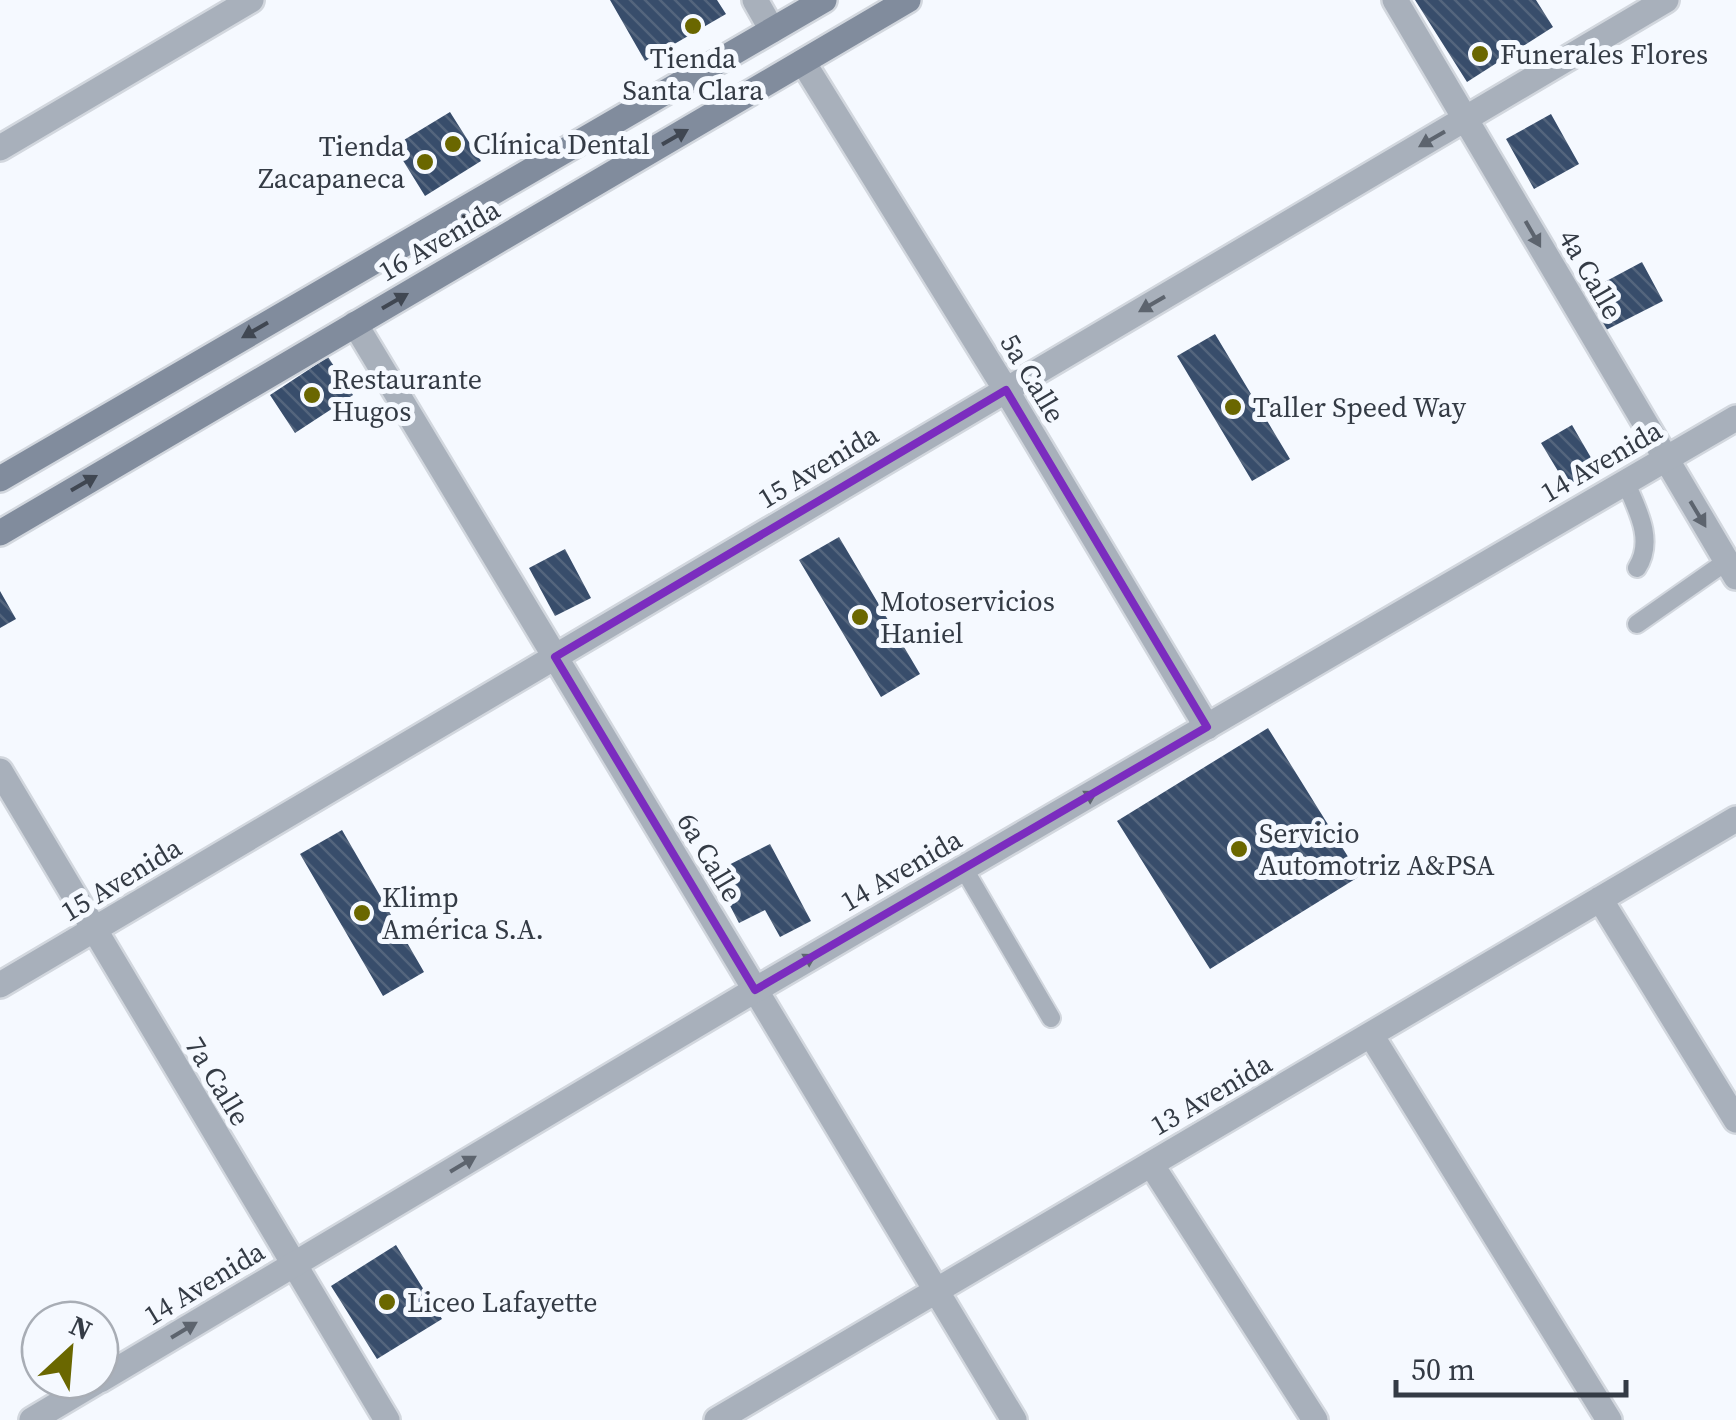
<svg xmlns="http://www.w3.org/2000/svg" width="1736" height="1420" font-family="'Source Serif 4',serif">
	<defs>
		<pattern id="building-back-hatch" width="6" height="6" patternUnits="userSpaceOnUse" patternTransform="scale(2.5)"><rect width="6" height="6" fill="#384d6b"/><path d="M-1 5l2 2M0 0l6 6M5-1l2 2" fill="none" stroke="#54657d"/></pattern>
	</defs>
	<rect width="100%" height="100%" fill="#f5f9ff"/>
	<path fill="url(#building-back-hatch)" d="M 610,0 L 717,0 L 726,14 L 645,61 Z
		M 1415,0 L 1536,0 L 1553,27 L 1467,82 Z
		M 450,112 L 481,161 L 425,196 L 394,146 Z
		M 1551,114 L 1579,164 L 1534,189 L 1506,139 Z
		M 1642,262 L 1663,301 L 1604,331 L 1584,293 Z
		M 1215,334 L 1290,459 L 1252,481 L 1177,356 Z
		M 328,357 L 353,395 L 295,433 L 270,395 Z
		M 1572,425 L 1597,468 L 1567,486 L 1541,443 Z
		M 839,537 L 920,674 L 881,697 L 799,560 Z
		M 565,549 L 591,598 L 555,616 L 529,568 Z
		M 0,591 L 16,619 L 0,628 Z
		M 1268,728 L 1360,876 L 1210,969 L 1117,821 Z
		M 342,830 L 424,972 L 383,996 L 300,854 Z
		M 770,844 L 811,921 L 780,937 L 765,910 L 739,923 L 713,873 Z
		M 396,1245 L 442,1319 L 377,1359 L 331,1286 Z"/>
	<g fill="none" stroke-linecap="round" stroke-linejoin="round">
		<g stroke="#d2d7de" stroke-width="22">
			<path id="service" d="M 1625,481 C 1637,509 1655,540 1637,568
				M 1637,624 L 1727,561
				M 964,869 L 1051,1018"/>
		</g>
		<g stroke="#d2d7de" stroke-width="30">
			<path id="minor" d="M 755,0 L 772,30
				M 1395,0 L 1736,577
				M 803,62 L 1006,390 L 1207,727
				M 0,148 L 251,0
				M 355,324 L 1014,1420
				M 0,771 L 387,1420
				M 1600,899 L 1736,1120
				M 0,985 L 1666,0
				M 1371,1035 L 1609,1420
				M 1151,1164 L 1315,1420
				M 717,1420 L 1736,819"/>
		</g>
		<g stroke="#d2d7de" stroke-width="30">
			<path id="tertiary" d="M 100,1380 L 755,990 L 1736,418
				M 32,1420 L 99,1380"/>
		</g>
		<g stroke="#d2d7de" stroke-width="30">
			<path id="secondary" d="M 0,479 L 824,0
				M 0,533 L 908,0"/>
		</g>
		<use href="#service" stroke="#a8b0bb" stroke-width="18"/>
		<use href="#minor" stroke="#a8b0bb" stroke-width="25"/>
		<use href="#tertiary" stroke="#a8b0bb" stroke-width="25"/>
		<use href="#secondary" stroke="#818c9d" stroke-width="25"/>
	</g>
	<defs><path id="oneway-solid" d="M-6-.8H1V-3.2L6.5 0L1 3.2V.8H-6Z" transform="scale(2.5)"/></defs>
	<g fill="#404752">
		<use href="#oneway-solid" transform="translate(675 137) rotate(-30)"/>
		<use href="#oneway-solid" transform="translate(395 301) rotate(-30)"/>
		<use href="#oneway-solid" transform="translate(255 330) rotate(150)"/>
		<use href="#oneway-solid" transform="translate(84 483) rotate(-30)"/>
	</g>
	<g fill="#5d646e">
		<use href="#oneway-solid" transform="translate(1432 139) rotate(150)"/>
		<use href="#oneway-solid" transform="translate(1533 234) rotate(60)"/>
		<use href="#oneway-solid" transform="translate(1152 304) rotate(150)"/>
		<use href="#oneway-solid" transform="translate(1698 514) rotate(59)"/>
		<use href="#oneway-solid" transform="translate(1084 799) rotate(-30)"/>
		<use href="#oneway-solid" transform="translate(803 962) rotate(-30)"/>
		<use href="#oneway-solid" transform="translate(463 1164) rotate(-31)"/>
		<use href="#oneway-solid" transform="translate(184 1330) rotate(-31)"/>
	</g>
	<path fill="none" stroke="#7b2cbf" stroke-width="8" stroke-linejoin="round" d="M 1006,390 L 1207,727 L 755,990 L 555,657 Z"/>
	<g fill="#6a6700" stroke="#f5f9ff" stroke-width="4">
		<circle cx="693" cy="26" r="10"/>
		<circle cx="1480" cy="54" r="10"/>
		<circle cx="453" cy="144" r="10"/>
		<circle cx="425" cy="162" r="10"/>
		<circle cx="312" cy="395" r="10"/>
		<circle cx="1233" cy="407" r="10"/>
		<circle cx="860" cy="617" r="10"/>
		<circle cx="1239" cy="849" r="10"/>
		<circle cx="362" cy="913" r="10"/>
		<circle cx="387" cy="1302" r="10"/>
	</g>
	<g text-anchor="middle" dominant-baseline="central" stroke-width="10" stroke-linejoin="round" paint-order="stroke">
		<g font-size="28" fill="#343b45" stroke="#f5f9ff" text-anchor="start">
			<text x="1500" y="54">Funerales Flores</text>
			<text x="693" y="58" text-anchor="middle">Tienda<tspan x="693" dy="32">Santa Clara</tspan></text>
			<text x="473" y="144">Clínica Dental</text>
			<text x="405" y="146" text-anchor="end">Tienda<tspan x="405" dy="32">Zacapaneca</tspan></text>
			<text x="332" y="379">Restaurante<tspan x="332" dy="32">Hugos</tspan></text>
			<text x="1253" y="407">Taller Speed Way</text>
			<text x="880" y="601">Motoservicios<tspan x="880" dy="32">Haniel</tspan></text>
			<text x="1259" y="833">Servicio<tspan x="1259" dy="32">Automotriz A&amp;PSA</tspan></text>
			<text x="382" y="897">Klimp<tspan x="382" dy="32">América S.A.</tspan></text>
			<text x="407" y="1302">Liceo Lafayette</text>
		</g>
		<g font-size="28" fill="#343b45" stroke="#f5f9ff">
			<text transform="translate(439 240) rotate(-30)">16 Avenida</text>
			<text transform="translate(1591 274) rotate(60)">4a Calle</text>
			<text transform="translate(1033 378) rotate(59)">5a Calle</text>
			<text transform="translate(1601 461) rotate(-30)">14 Avenida</text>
			<text transform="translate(818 466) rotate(-31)">15 Avenida</text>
			<text transform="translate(710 857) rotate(59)">6a Calle</text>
			<text transform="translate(901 870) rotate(-30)">14 Avenida</text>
			<text transform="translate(121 879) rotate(-31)">15 Avenida</text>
			<text transform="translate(218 1081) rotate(59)">7a Calle</text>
			<text transform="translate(1211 1094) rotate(-30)">13 Avenida</text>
			<text transform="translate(204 1283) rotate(-31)">14 Avenida</text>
		</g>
	</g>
	<g transform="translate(70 1350) rotate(26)"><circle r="48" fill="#f5f9ff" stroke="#a8adb5" stroke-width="2.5"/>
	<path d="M0-8L18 38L0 25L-18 38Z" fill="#6a6700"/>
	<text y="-15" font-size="28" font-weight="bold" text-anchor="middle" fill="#343b45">N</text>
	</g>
	<path d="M1396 1380v15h230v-15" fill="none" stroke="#343b45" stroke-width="5"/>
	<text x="1411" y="1380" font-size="30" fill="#343b45" stroke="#f5f9ff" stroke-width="8" paint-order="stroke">50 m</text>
</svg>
